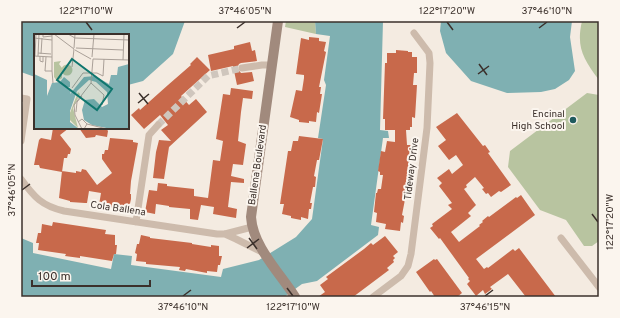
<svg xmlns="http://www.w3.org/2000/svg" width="620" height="318" font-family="Overpass,sans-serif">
	<rect width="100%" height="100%" fill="#f4ebe1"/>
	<path fill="#b8c4a0" d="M 286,21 L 315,21 L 316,34 L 285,27 Z
		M 582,21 L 599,21 L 599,80 C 583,59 576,47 582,21 Z
		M 587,93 L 599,95 L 599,241 L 592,246 L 584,246 L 566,220 L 540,210 L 508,167 L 510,151 Z"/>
	<path fill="#7fb0b2" d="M 21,21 L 185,21 L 173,54 L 143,81 L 128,85 L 128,35 L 35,35 L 35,77 L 21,72 Z
		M 315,21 L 383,21 L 380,130 L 388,131 L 389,138 L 383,138 L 371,225 L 379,227 L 378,235 L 317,281 L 302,284 L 284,297 L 21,297 L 21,238 L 33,243 L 33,253 L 111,269 L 114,254 L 132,256 L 131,265 L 221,277 L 223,269 L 259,260 L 296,237 L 312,219 L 323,139 L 318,138 L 326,85 L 324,80 L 330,36 L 316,34 Z
		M 441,21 L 572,21 L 570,37 L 575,71 L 569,80 L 555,89 L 541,92 L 507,93 L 471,81 L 446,53 L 440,31 Z"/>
	<path fill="#c8694b" d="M 309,37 L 319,38 L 319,41 L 326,42 L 324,51 L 326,52 L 319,87 L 321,87 L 320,94 L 322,94 L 319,113 L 317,112 L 316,122 L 309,121 L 309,123 L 299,122 L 299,120 L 290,117 L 296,90 L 302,91 L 304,78 L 304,75 L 296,74 L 301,38 L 309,40 Z
		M 250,42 L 252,51 L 255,50 L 257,61 L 241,63 L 239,64 L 237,68 L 241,73 L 252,72 L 254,81 L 237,85 L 233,66 L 211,71 L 208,55 L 234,49 L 234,46 Z
		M 396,50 L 408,51 L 408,52 L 412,52 L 412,57 L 417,57 L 417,73 L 414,73 L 413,85 L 417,85 L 415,118 L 412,117 L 412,127 L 410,127 L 410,130 L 406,130 L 407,145 L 411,145 L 410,148 L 412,149 L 411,155 L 410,155 L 407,189 L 402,215 L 404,216 L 403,223 L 401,222 L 400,231 L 385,229 L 386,224 L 376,222 L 377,213 L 374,212 L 376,193 L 377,193 L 378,189 L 381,189 L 383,175 L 380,175 L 380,172 L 378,171 L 381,151 L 385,152 L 387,141 L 395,142 L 395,130 L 385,130 L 385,119 L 383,119 L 385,63 L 387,63 L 387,53 L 396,53 Z
		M 197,57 L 210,70 L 181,96 L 189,105 L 196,99 L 207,112 L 169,147 L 164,179 L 153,178 L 156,152 L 159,140 L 171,141 L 161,130 L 168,125 L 160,115 L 144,129 L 131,115 L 139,108 L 140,110 L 168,85 L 191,65 L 190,64 Z
		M 231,88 L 253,91 L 252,99 L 243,98 L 241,112 L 238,141 L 246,144 L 243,165 L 233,164 L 231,176 L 244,179 L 244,183 L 231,182 L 228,207 L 237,209 L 236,218 L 213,214 L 214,207 L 201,205 L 198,220 L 190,219 L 190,209 L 169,207 L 169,206 L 156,204 L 155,214 L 145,212 L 149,190 L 157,191 L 158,183 L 167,184 L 167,186 L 194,189 L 194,196 L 208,198 L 213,160 L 220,161 L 223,141 L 216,139 L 223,94 L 230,95 Z
		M 457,113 L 483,146 L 485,145 L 490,152 L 488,153 L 511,185 L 501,192 L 499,191 L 491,197 L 488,193 L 486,194 L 482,189 L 484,188 L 475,177 L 466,185 L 467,187 L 464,189 L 476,205 L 468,213 L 471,216 L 451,232 L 459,242 L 480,226 L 479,225 L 483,222 L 482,221 L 488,216 L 489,217 L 516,197 L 517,198 L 521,195 L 535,215 L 476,259 L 484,269 L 487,267 L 488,268 L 513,249 L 515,251 L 519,248 L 556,297 L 526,297 L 508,274 L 490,287 L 492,289 L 485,294 L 483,290 L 476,296 L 467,284 L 470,281 L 468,279 L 469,278 L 440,238 L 439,239 L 430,228 L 433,226 L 432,224 L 452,209 L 448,205 L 452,203 L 439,186 L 442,183 L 437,178 L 449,169 L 452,174 L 463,165 L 456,155 L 449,160 L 438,146 L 446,140 L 436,127 Z
		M 53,128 L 69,128 L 60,135 L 71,149 L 70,154 L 68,154 L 67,158 L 64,158 L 62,172 L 40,168 L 39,165 L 34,165 L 39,140 L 41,138 L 51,140 Z
		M 79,128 L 106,128 L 108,131 L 107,137 L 96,135 L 95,137 L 86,138 Z
		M 299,136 L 323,139 L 319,160 L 317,160 L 314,176 L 316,177 L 315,187 L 313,187 L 310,203 L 312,203 L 311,209 L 309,209 L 308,219 L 301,217 L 301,220 L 291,218 L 291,216 L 282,214 L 284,204 L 280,204 L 288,151 L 291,151 L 293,141 L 298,141 Z
		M 110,138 L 133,140 L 133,142 L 138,143 L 131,181 L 130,194 L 131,194 L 131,199 L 129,208 L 121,208 L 119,209 L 99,205 L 101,193 L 89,191 L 87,203 L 85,203 L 70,202 L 70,201 L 59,198 L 62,171 L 76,173 L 76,171 L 81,172 L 82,169 L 86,170 L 97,185 L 112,173 L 102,159 L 102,154 L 104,154 L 105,150 L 108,150 Z
		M 53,222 L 106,230 L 105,234 L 115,235 L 115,245 L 117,245 L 116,254 L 114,254 L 112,261 L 80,256 L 80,258 L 65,256 L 66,254 L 38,250 L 39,243 L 36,243 L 38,233 L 41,233 L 42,224 L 52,226 Z
		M 141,235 L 150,237 L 150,238 L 192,243 L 192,244 L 211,247 L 211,245 L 219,246 L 219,256 L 222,256 L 220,265 L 218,265 L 217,272 L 207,271 L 207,273 L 186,269 L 185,271 L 179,270 L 180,267 L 146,264 L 146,262 L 136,261 L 137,254 L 135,253 L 137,244 L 139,244 Z
		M 385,236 L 398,252 L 393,256 L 395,258 L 393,260 L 394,262 L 387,268 L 389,270 L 353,297 L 318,297 L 325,292 L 320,285 L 328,279 L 326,277 L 364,249 L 371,243 L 373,245 Z
		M 434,259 L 435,260 L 437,259 L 462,293 L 457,297 L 435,297 L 431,291 L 430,292 L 416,272 Z"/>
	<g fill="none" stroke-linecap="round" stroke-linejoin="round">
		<path stroke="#cfc6bd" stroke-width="7" stroke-dasharray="7 3.5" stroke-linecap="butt" d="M 158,125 L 208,76 L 242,68"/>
		<path stroke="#cdbbac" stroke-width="7" d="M 242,68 L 262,65 L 272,65
			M 21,98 L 27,99 L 21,141
			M 21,179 C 34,197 42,206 64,211 L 217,234 L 225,234 L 252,227
			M 136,222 L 149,135 L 158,125
			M 225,234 L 236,239 L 264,253
			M 561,238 L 599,287
			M 373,297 L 401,276 L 408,266 L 411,254 L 427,128 L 430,63 L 429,53 L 414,33"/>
		<path stroke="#a18a7d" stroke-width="10" d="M 278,21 L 251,217 C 253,247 280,273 295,297"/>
	</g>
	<path fill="none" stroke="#3b302b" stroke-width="1.5" d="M 86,22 L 92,30M 447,22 L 453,30M 237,28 L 245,22M 539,28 L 547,22M 479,64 L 487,75M 478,74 L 489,66M 139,93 L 148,104M 138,103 L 149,94M 22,190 L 30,184M 592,214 L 598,222M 249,238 L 257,249M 247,248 L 259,239M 287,288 L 293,296M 183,296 L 191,290M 485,296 L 493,290"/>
	<circle fill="#1f5a5e" stroke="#fbf5ee" stroke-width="1.5" cx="573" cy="120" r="4"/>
	<g text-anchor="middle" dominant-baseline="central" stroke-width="4" stroke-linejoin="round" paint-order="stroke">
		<g font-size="10" fill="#3b302b" stroke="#fbf5ee" text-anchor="end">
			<text x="565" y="114">Encinal<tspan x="565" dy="12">High School</tspan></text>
		</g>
		<g font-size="10" fill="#3b302b" stroke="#fbf5ee">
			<text transform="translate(258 165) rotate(-82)">Ballena Boulevard</text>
			<text transform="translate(412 169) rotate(-83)">Tideway Drive</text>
			<text transform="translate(118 209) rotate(8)">Cola Ballena</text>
		</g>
	</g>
	<g transform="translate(34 34)">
		<rect width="95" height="95" fill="#f4ebe1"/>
		<path d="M 27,27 L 25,30 L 28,34 L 28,44 L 23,47 L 20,43 L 20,28 ZM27.5 36a5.5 5.5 0 1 1 11 0a5.5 5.5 0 1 1-11 0ZM 44,58 L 46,60 L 39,74 L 44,94 L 34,84 Z" fill="#b8c4a0"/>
		<path d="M 95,30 L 95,95 L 77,95 L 58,91 L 50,86 L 48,76 L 51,66 L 60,65 L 68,73 L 74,70 L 73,58 L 62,48 L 55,46 L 43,57 L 36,77 L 36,88 L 45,95 L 0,95 L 0,40 L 13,46 L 13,62 L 18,49 L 26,48 L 30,43 L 36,48 L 36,53 L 32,53 L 37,57 L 36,60 L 50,43 L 61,42 L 75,50 L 77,41 L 83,41 L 84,33 Z" fill="#7fb0b2"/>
		<path fill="none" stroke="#aaa098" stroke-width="1" d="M 9,0 L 9,3 L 18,2M 20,0 L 40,15M 34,0 L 41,4 L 95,6M 0,4 L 18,6M 40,14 L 41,0M 42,14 L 89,16M 41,16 L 57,25M 4,19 L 17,20M 7,20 L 8,4M 0,22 L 18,23 L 18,37 L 11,37 L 12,23M 1,22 L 2,0M 4,22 L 5,0M 6,22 L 6,27 L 9,28 L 9,22M 18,23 L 18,0M 58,23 L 60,0M 59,25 L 95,26M 89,26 L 90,0M 38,33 L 40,15M 18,37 L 19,49M 57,49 L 70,61 L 68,71M 38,54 L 49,39 L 63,39 L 69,42 L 70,25M 42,78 L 43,68 L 48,62M 44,88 L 48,85 L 53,90M 48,95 L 41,81 L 40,71 L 57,49 L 59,25M 50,95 L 53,90 L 73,95"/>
		<path fill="#0f766e" fill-opacity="0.15" stroke="#0f766e" stroke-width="2" d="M 38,25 L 78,55 L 63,76 L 23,46 Z"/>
		<rect width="95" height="95" fill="none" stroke="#3b302b" stroke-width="2"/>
	</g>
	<rect width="620" height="318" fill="none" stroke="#fbf5ee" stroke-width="44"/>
	<path d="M32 280v6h118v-6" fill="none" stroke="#3b302b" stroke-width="2"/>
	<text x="38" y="280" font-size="12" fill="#3b302b" stroke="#fbf5ee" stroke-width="3" paint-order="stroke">100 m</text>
	<rect x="22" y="22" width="576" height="274" fill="none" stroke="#3b302b" stroke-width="1.5"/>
	<g font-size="10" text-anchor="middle" fill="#3b302b">
		<text x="86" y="14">122°17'10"W</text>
		<text x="245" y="14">37°46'05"N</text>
		<text x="447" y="14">122°17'20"W</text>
		<text x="547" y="14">37°46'10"N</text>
		<text transform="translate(11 190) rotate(-90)" y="4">37°46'05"N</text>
		<text transform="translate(609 222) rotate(-90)" y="4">122°17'20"W</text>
		<text x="183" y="310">37°46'10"N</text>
		<text x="293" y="310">122°17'10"W</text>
		<text x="485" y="310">37°46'15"N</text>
	</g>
</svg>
